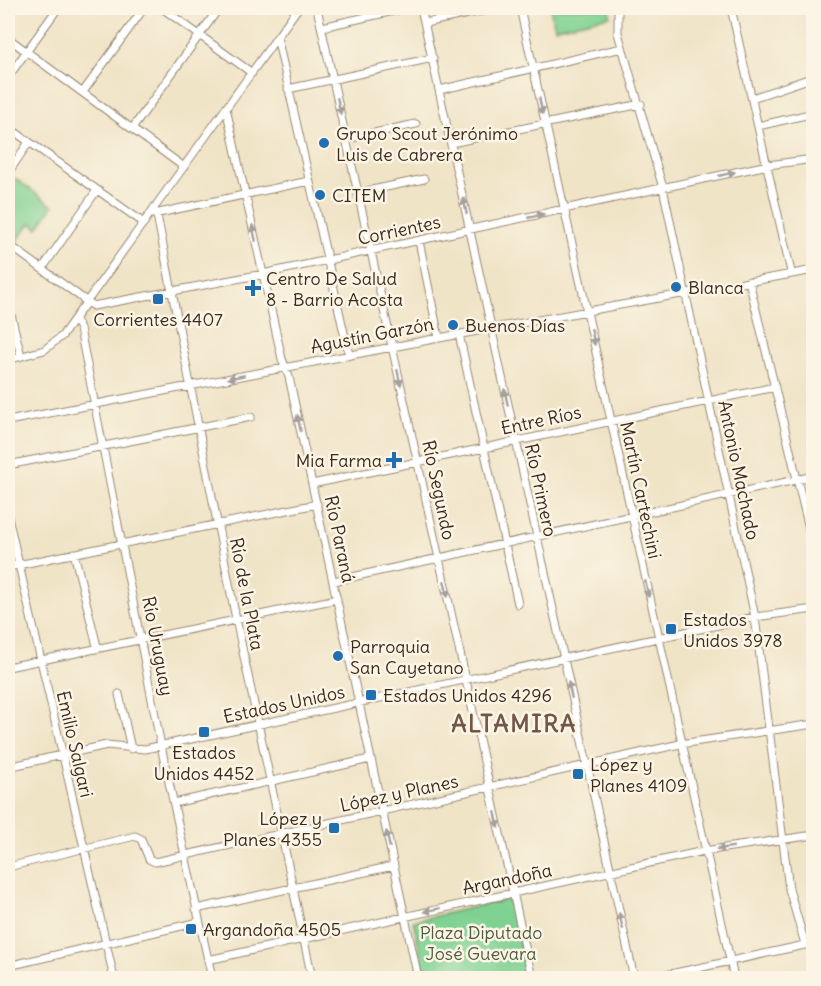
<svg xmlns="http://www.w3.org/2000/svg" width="821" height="986" font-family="Delius,sans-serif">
	<rect width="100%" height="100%" fill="#fcf5e5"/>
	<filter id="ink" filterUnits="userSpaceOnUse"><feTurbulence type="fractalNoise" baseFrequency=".0167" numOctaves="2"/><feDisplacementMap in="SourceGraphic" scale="12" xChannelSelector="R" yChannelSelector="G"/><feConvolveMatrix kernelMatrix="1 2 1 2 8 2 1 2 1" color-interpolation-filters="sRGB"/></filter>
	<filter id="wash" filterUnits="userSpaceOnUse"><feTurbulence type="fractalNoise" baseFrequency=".008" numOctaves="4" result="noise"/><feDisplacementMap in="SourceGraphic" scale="24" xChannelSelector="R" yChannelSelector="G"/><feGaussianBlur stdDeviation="1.35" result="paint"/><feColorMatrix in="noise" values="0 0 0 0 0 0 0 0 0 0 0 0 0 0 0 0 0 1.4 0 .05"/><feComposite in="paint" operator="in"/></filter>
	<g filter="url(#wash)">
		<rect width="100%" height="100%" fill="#f0e4c7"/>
		<path fill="#7fd192" stroke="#5d7e58" stroke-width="1.5" d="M 550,8 L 610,8 L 610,16 L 555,28 Z
			M 12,176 L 53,206 L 38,228 L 30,223 L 14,245 L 8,241 L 8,182 Z
			M 509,899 L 527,978 L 426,978 L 413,921 Z"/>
	</g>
	<g filter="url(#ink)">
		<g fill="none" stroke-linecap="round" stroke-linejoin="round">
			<g stroke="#968772" stroke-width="9">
				<path id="minor" d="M 162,8 L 252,73
					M 317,8 L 532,978
					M 421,8 L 634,978
					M 520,8 L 734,978
					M 618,8 L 618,33 L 663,188 L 755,617 L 789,889 L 805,944
					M 731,8 L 791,272
					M 425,23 L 496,8
					M 322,27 L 407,8
					M 277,37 L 349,355
					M 8,38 L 184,167
					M 8,77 L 58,8
					M 288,89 L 433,58
					M 439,90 L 622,48
					M 83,92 L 144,8
					M 752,98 L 814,77
					M 226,108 L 282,359 L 289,377 L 418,978
					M 758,126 L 814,113
					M 8,127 L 144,223
					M 132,129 L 219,8
					M 346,139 L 416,124
					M 451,143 L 641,104
					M 8,173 L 29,142
					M 358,193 L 424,179
					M 154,214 L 309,181
					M 157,215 L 236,619 L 312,978
					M 419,241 L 439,338
					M 8,244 L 93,306 L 263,274 L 768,165 L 814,159
					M 42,269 L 97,190
					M 749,281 L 814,549
					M 8,302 L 21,356
					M 75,320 L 80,329 L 161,746 L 212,978
					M 459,334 L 518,604
					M 8,360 L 44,350 L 62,336 L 298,8
					M 8,421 L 439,338 L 814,270
					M 8,465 L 251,417
					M 312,484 L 775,387
					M 8,517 L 114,978
					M 74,553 L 97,646
					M 8,567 L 317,504
					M 334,581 L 814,476
					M 8,667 L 337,599
					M 119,694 L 131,749
					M 8,767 L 107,745 L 145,749 L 755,617 L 814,609
					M 174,803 L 370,759
					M 8,867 L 135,836 L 141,839 L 149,859 L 155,862 L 680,744 L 814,724
					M 196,909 L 393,866
					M 208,960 L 704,851 L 814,835
					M 8,966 L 199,922
					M 8,968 L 10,978
					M 400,978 L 417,974
					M 652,978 L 814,943"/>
			</g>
			<use href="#minor" stroke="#fff" stroke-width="7"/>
		</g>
		<defs><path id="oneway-solid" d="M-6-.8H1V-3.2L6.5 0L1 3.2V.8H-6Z" transform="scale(1.5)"/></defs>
		<g fill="#a79f9a">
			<use href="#oneway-solid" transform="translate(339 106) rotate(78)"/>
			<use href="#oneway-solid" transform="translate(541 106) rotate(78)"/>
			<use href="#oneway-solid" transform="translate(727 174) rotate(-13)"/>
			<use href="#oneway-solid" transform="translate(465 206) rotate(-102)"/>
			<use href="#oneway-solid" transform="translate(536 216) rotate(-13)"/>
			<use href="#oneway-solid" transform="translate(254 233) rotate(-102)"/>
			<use href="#oneway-solid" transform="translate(593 337) rotate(78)"/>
			<use href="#oneway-solid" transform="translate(236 377) rotate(169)"/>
			<use href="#oneway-solid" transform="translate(399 378) rotate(78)"/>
			<use href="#oneway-solid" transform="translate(506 397) rotate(-102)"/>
			<use href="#oneway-solid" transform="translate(299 423) rotate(-102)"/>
			<use href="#oneway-solid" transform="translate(446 589) rotate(78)"/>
			<use href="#oneway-solid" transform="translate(647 589) rotate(78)"/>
			<use href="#oneway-solid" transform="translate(570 690) rotate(-102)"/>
			<use href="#oneway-solid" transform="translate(497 820) rotate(78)"/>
			<use href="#oneway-solid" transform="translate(388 839) rotate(-102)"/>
			<use href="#oneway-solid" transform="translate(725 848) rotate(171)"/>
			<use href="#oneway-solid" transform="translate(432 910) rotate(168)"/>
			<use href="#oneway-solid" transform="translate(621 921) rotate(-103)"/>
		</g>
	</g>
	<g fill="#1f6fb2" stroke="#fcf5e5" stroke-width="2">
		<circle cx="324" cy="143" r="6"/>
		<circle cx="320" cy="195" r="6"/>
		<circle cx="676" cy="287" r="6"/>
		<path d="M250 279h6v6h6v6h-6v6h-6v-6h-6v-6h6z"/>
		<rect x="152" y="293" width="12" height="12" rx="3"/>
		<circle cx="453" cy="325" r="6"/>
		<path d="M391 451h6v6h6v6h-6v6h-6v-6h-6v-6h6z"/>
		<rect x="665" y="623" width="12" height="12" rx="3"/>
		<circle cx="338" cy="656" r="6"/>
		<rect x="365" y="689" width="12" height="12" rx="3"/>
		<rect x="198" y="726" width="12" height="12" rx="3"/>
		<rect x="572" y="768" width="12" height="12" rx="3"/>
		<rect x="328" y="822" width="12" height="12" rx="3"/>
		<rect x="185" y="923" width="12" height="12" rx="3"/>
	</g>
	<g text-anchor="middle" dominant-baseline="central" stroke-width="5" stroke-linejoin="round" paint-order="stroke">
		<g font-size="18" fill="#3b2a1e" stroke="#fcf5e5" text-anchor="start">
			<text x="336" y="133">Grupo Scout Jerónimo<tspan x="336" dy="21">Luis de Cabrera</tspan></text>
			<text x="332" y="195">CITEM</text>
			<text x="266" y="278">Centro De Salud<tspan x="266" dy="21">8 - Barrio Acosta</tspan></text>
			<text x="688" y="287">Blanca</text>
			<text x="158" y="319" text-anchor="middle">Corrientes 4407</text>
			<text x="465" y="325">Buenos Días</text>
			<text x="382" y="460" text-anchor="end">Mia Farma</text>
			<text x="683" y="619">Estados<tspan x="683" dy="21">Unidos 3978</tspan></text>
			<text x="350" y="646">Parroquia<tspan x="350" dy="21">San Cayetano</tspan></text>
			<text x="383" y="695">Estados Unidos 4296</text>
			<text x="204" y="752" text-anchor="middle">Estados<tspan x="204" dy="21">Unidos 4452</tspan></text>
			<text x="590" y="764">López y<tspan x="590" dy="21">Planes 4109</tspan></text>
			<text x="322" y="818" text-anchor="end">López y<tspan x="322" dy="21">Planes 4355</tspan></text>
			<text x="203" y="929">Argandoña 4505</text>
		</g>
		<g font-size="18" fill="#3b2a1e" stroke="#fcf5e5">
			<text transform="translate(399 230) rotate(-12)">Corrientes</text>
			<text transform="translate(372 335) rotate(-11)">Agustín Garzón</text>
			<text transform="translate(541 420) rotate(-12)">Entre Ríos</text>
			<text transform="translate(739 470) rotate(78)">Antonio Machado</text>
			<text transform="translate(439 490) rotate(78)">Río Segundo</text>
			<text transform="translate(541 490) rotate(78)">Río Primero</text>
			<text transform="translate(641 490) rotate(78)">Martín Cartechini</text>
			<text transform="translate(340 539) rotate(78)">Río Paraná</text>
			<text transform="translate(247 594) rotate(79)">Río de la Plata</text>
			<text transform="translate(158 646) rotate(79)">Río Uruguay</text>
			<text transform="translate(284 704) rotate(-12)">Estados Unidos</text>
			<text transform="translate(75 744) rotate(77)">Emilio Salgari</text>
			<text transform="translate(399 793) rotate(-12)">López y Planes</text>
			<text transform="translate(507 879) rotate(-12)">Argandoña</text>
		</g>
		<g font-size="18" fill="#4f5c41" stroke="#fcf5e5">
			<text x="481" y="932">Plaza Diputado<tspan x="481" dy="21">José Guevara</tspan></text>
		</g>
		<g font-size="24" font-weight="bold" letter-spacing="1.5" fill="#725749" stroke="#fcf5e5">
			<text x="514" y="723">ALTAMIRA</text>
		</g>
	</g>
	<rect width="821" height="986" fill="none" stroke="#fcf5e5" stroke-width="30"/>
</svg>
